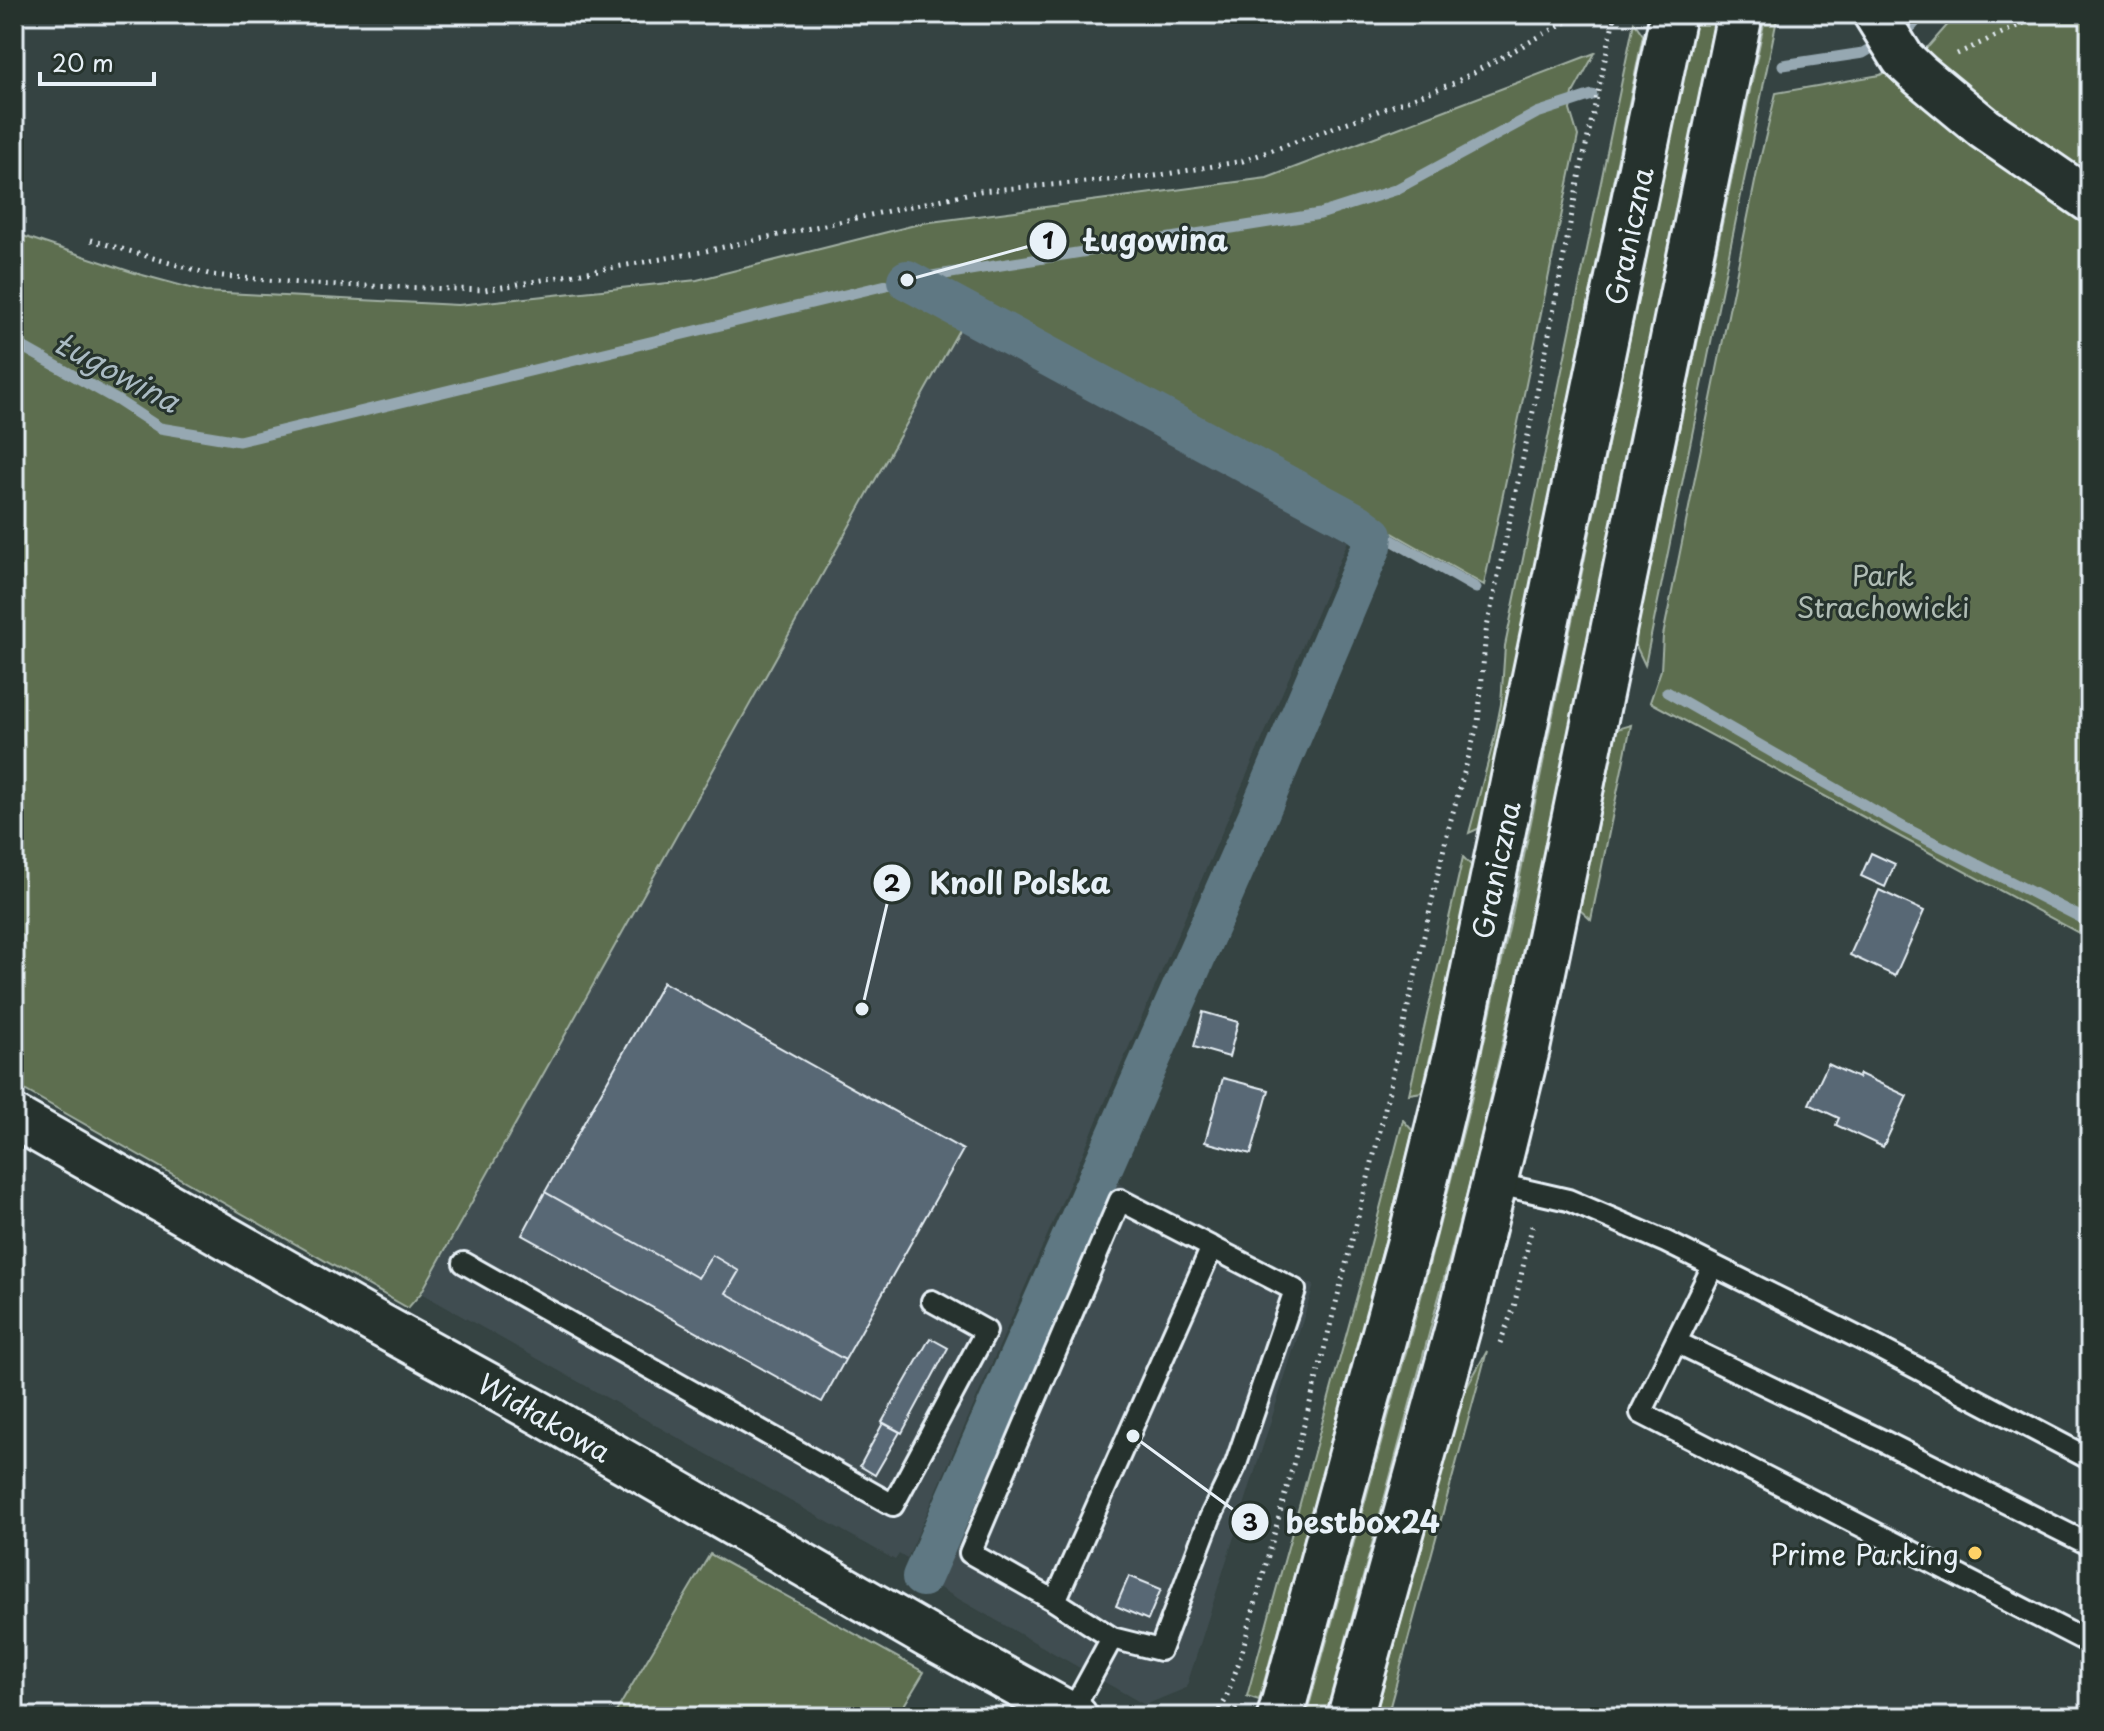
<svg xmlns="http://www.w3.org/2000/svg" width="2104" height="1731" font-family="'Playpen Sans',sans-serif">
	<rect width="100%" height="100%" fill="#354342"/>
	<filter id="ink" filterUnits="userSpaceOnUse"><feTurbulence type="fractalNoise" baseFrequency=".0125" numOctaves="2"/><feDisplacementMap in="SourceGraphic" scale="16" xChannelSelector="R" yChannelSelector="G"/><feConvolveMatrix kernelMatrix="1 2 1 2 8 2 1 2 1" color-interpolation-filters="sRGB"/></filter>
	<g filter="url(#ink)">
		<path fill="#404e51" d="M 960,328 L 1348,541 L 907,1559 L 899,1554 L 895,1560 L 421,1293 Z
			M 1112,1180 L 1314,1285 L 1186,1688 L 1145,1705 L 936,1586 Z"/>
		<path fill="#5d6e50" stroke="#a2b0a4" stroke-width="2" d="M 1696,14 L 1716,14 L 1533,912 L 1468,1190 L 1325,1717 L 1306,1717 L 1420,1301 L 1471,1101 L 1512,915 Z
			M 1766,14 L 1778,14 L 1645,665 L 1636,646 L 1637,631 Z
			M 1957,14 L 2090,14 L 2090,939 C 1943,861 1797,780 1650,702 L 1661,670 L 1663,636 L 1757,172 L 1776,93 L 1880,75 L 1929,46 Z
			M 1634,22 L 1643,35 L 1482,827 L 1469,833 L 1494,740 L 1501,704 L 1505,646 Z
			M 1595,53 L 1573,93 L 1570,110 L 1578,136 L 1484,585 L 1310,486 L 972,302 L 960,328 L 421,1293 L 408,1308 L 14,1084 L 14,233 L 135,273 L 205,292 L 458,305 L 697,280 L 923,223 L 1267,178 Z
			M 1631,725 L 1591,920 L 1580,910 L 1617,729 Z
			M 1463,857 L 1474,868 L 1422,1092 L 1409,1094 Z
			M 1403,1120 L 1413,1131 C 1366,1322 1312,1511 1259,1700 L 1247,1696 L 1363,1274 Z
			M 1487,1351 L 1387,1717 L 1375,1717 L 1463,1394 Z
			M 710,1554 L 924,1672 L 897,1717 L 613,1717 Z"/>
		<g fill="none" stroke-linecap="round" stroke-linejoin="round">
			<path stroke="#96a8b2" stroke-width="11" d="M 1898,33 L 1912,26 L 1922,14
				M 1783,65 L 1863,53 L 1883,41
				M 14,342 L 117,400 L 160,428 L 239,441 L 907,280 L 1320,214 L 1395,190 L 1537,113 L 1592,95
				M 1373,535 L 1388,538 L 1476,588
				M 1667,692 L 1903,827 L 2090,922"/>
			<path stroke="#5f7883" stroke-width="40" d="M 907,280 L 1357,523 L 1373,535 L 1372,546 L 1260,811 L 922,1577"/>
		</g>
		<path fill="#596774" stroke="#e8f1f8" stroke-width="2" d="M 1871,853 L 1895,864 L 1885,887 L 1861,876 Z
			M 1879,890 L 1924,911 L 1895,976 L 1850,955 Z
			M 663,982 L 963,1150 L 845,1360 L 726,1293 L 739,1271 L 712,1255 L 698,1278 L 545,1192 Z
			M 1203,1012 L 1238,1022 L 1229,1057 L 1194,1047 Z
			M 1828,1064 L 1858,1078 L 1860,1074 L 1907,1096 L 1883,1147 L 1836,1125 L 1839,1118 L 1809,1104 Z
			M 1223,1078 L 1269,1090 L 1251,1154 L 1205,1142 Z
			M 545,1192 L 698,1278 L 712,1255 L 739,1271 L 726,1293 L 845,1360 L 822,1402 L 522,1235 Z
			M 930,1338 L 948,1348 L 902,1433 L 882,1422 Z
			M 883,1423 L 900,1432 L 875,1475 L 860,1466 Z
			M 1129,1576 L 1161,1589 L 1148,1620 L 1116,1606 Z"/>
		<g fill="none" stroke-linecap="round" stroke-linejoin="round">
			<g stroke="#e8f1f8" stroke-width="26">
				<path id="service" d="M 1494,1183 L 1568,1200 L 1666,1242 L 1873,1345 L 2090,1459
					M 1120,1200 L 1295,1290 L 1236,1464 L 1210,1518 L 1160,1650 L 1112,1638 L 1055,1601 L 970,1553 Z
					M 464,1263 L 893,1505 L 986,1331 L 932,1301
					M 1713,1266 L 1641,1413 L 2090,1643
					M 1676,1342 L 1885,1442 L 2090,1545
					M 1055,1601 L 1212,1247
					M 1069,1717 L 1112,1638"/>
			</g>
			<g stroke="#e8f1f8" stroke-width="48">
				<path id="minor" d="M 1875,14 L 1903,59 L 1920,75 L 1984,128 L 2090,201
					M 14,1117 L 380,1325 L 542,1414 L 929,1637 L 1076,1717"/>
			</g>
			<g stroke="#e8f1f8" stroke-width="50">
				<path id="secondary" d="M 1280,1717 L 1413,1230 L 1457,1051 L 1673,14
					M 1350,1717 L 1462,1313 L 1527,1049 L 1740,14"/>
			</g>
			<path stroke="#e8f1f8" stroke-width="5" stroke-dasharray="2 6" stroke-linecap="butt" d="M 1957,54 L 2043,14
				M 91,240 L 212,275 L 309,284 L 485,290 L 701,252 L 980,191 L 1155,176 L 1243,161 L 1454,83 L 1581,14
				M 1500,1343 L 1514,1307 L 1533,1222
				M 1216,1717 L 1225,1701 L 1240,1659 L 1316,1381 L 1379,1135 L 1448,830 L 1478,723 L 1486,632 L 1545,355 L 1578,182 L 1615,14
				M 1232,1717 L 1238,1703"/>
			<use href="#service" stroke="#26332d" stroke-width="20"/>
			<use href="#minor" stroke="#26332d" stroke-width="42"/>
			<use href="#secondary" stroke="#26332d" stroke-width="44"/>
		</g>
	</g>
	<circle fill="#ffd166" stroke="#26332d" stroke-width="3" cx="1975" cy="1553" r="8"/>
	<g text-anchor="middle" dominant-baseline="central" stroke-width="6" stroke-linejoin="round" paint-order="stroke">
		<g font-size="28" fill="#e8f1f8" stroke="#26332d">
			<text transform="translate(1628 236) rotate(-78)">Graniczna</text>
			<text transform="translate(1495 870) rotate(-78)">Graniczna</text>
			<text transform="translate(545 1417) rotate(30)">Widłakowa</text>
		</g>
		<g font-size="28" fill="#b0bdb5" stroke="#26332d">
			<text x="1883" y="574">Park<tspan x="1883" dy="32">Strachowicki</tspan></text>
		</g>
		<g font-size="28" fill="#e8f1f8" stroke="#26332d" text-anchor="end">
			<text x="1959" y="1553">Prime Parking</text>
		</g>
		<g font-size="30" font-style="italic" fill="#aabbc3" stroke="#26332d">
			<text transform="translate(118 371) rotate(28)">Ługowina</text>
		</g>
	</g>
	<path fill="none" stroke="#e8f1f8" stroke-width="3" d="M907 280L1048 241M862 1009L892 883M1133 1436L1250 1522"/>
	<g fill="#e8f1f8" stroke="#26332d" stroke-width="3">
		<circle cx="907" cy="280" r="8"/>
		<circle cx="862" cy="1009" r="8"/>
		<circle cx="1133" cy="1436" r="8"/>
		<circle cx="1048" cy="241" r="20"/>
		<circle cx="892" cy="883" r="20"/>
		<circle cx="1250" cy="1522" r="20"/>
	</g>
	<g font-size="24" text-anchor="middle" font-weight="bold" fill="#111">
		<text x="1048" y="249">1</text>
		<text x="892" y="892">2</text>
		<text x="1250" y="1531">3</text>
	</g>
	<g font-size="30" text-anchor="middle" font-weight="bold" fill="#e8f1f8" stroke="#26332d" stroke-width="6" stroke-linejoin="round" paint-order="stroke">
		<text x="1156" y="251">Ługowina</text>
		<text x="1020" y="894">Knoll Polska</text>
		<text x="1363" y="1533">bestbox24</text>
	</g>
	<rect width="2104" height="1731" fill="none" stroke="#26332d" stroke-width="48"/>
	<rect x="24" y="24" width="2056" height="1683" fill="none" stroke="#e8f1f8" stroke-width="3" filter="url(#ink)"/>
	<path d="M40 72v12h114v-12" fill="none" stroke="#e8f1f8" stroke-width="4"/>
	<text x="52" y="72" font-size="24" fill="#e8f1f8" stroke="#26332d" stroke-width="6" paint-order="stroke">20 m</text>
</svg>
